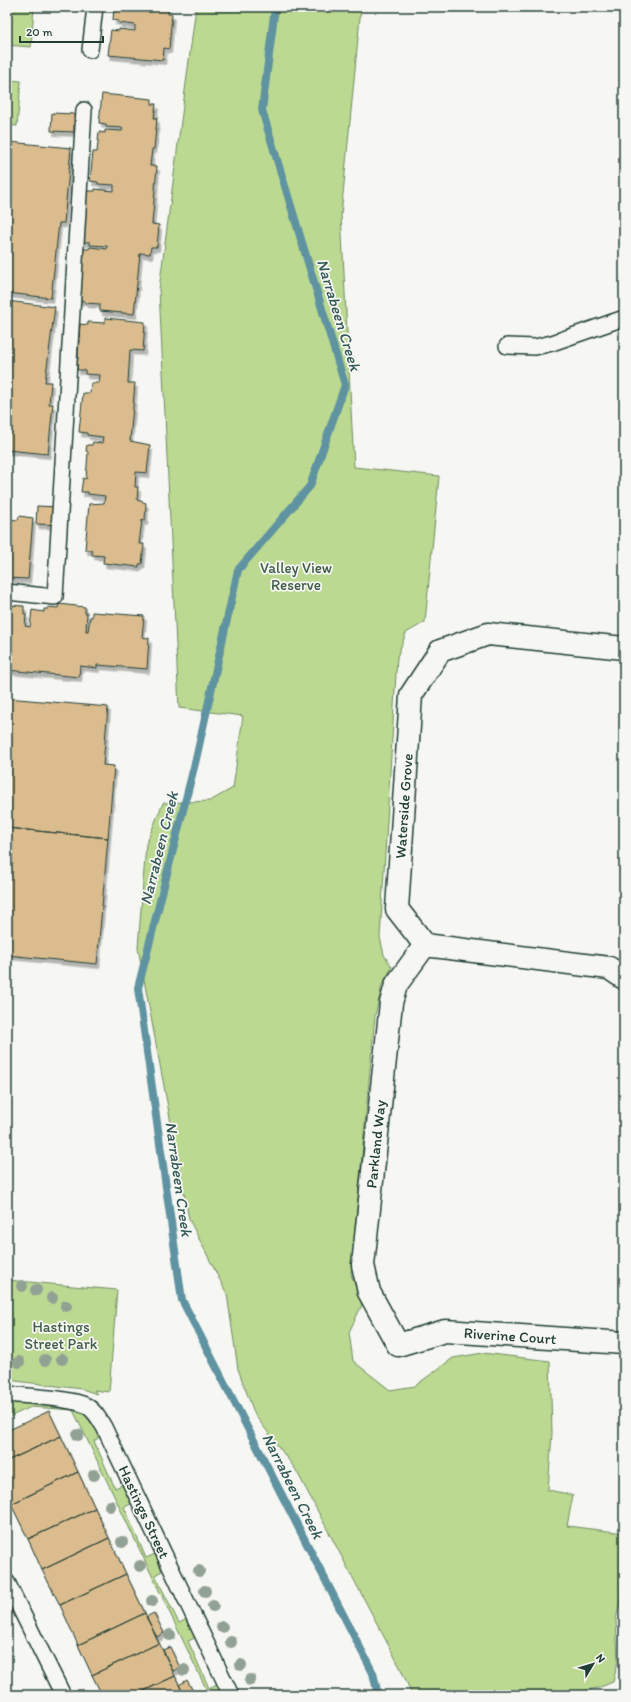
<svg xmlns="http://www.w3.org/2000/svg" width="631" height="1702" font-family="Itim,sans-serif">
	<defs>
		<filter id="shadow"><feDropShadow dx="2.5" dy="4.5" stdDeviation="0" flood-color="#0004"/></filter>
	</defs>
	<rect width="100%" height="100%" fill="#f6f6f2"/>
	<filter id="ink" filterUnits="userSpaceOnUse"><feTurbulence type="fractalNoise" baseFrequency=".025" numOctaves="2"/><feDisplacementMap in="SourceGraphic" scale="8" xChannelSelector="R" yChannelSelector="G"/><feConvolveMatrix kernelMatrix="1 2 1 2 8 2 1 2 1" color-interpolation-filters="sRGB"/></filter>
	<g filter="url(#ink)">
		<path fill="#bcd991" stroke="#6e8b62" d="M 7,7 L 34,7 L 31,47 L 7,45 Z
			M 196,7 L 361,7 L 341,215 L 354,467 L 439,476 L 425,622 L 406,633 L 397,657 L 380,937 L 384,955 L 392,967 L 382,985 L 375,1016 L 351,1274 L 362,1305 L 349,1332 L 353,1361 L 390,1390 L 415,1386 L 453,1358 L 483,1353 L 550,1361 L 552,1433 L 548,1490 L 573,1495 L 567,1526 L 624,1533 L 624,1581 L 616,1620 L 618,1661 L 613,1682 L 598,1688 L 571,1693 L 571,1695 L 412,1695 L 401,1669 L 296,1470 L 255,1415 L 238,1369 L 227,1294 L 189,1219 L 138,948 L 146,844 L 163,803 L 210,801 L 233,788 L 243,716 L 179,708 L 159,289 Z
			M 7,80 L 21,81 L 17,126 L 7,125 Z
			M 7,1280 L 117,1290 L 109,1392 L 94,1390 L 97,1394 L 82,1389 L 7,1380 Z
			M 7,1401 L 81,1409 L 90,1417 L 100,1437 L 94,1441 L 115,1488 L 122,1485 L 131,1504 L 124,1507 L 146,1558 L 155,1554 L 162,1571 L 155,1575 L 179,1623 L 187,1619 L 195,1638 L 188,1641 L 209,1688 L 217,1684 L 222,1695 L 209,1695 L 73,1410 L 31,1407 L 7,1418 Z"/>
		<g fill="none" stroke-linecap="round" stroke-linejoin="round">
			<path stroke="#5e93a1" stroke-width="8" d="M 275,7 L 262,110 L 345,385 L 310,486 L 238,570 L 196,759 L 138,988 L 182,1300 L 373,1673 L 378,1695"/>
		</g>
		<path fill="#dbbc8e" stroke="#1f3d34" filter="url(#shadow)" d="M 114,7 L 169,7 L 168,14 L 172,14 L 169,49 L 164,48 L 163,60 L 108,55 L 111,30 L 119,31 L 119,29 L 135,31 L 135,25 L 119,23 L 119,21 L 113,20 Z
			M 102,94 L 152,99 L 152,104 L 156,104 L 154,118 L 157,118 L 154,149 L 152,149 L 150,166 L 157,166 L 152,224 L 159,225 L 157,247 L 151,247 L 150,254 L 140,253 L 134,314 L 100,311 L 100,304 L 85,303 L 85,301 L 78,300 L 83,249 L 89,249 L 90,247 L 107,249 L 107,246 L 90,245 L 90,242 L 83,242 L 87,191 L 95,191 L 95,189 L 114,191 L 114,185 L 98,184 L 98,182 L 90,181 L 93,152 L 97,152 L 99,132 L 105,133 L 105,130 L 122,131 L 123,128 L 106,127 L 106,124 L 99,123 Z
			M 52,113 L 74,114 L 74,132 L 51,131 Z
			M 9,142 L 71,148 L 64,223 L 59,223 L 51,298 L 7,293 L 7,152 L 9,152 Z
			M 7,301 L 55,307 L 45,382 L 51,382 L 49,404 L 53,404 L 48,454 L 7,450 Z
			M 105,318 L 145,322 L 143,351 L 130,350 L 128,383 L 135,383 L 130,441 L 150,445 L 147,473 L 136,472 L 135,487 L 138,487 L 137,500 L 146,503 L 145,521 L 142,520 L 139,544 L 144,544 L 142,564 L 139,564 L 139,567 L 103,563 L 104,556 L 92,555 L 92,550 L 85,550 L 89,504 L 104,503 L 105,496 L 88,494 L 88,492 L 81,492 L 83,478 L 86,479 L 88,452 L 86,451 L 87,445 L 92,445 L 93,442 L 102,443 L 103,437 L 87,435 L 87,433 L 79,432 L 83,393 L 90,393 L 91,383 L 99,383 L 100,375 L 85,374 L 85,370 L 77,370 L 80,324 L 88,325 L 88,322 L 105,323 Z
			M 37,506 L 59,507 L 58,525 L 36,524 Z
			M 19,516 L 33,518 L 28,579 L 7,578 L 7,519 L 18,520 Z
			M 59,604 L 85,607 L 85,613 L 87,613 L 86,631 L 88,631 L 90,617 L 92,617 L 92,612 L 144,616 L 142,637 L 149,638 L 147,669 L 97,665 L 97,668 L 80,666 L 79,677 L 7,670 L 7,605 L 24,606 L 24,614 L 26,614 L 25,626 L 30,627 L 32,610 L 44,612 L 44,609 L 48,609 L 48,607 L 58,608 Z
			M 7,698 L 108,707 L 103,765 L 114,766 L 108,838 L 7,828 Z
			M 7,828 L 108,838 L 97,964 L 7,955 Z
			M 49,1411 L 61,1436 L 7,1461 L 7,1431 Z
			M 61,1436 L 78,1472 L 11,1504 L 7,1495 L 7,1461 Z
			M 78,1472 L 95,1508 L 28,1539 L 11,1504 Z
			M 95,1508 L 109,1538 L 42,1570 L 28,1539 Z
			M 109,1538 L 126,1574 L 60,1605 L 42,1570 Z
			M 126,1574 L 145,1613 L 78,1645 L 60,1605 Z
			M 145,1613 L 159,1643 L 92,1675 L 78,1645 Z
			M 154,1613 L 164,1633 L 157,1637 L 146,1617 Z
			M 159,1643 L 175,1676 L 135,1695 L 102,1695 L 92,1675 Z
			M 170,1647 L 180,1668 L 173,1671 L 163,1650 Z
			M 175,1676 L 184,1695 L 135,1695 Z
			M 187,1680 L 195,1695 L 184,1695 L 179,1685 Z"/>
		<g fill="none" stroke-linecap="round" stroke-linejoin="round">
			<g stroke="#1f3d34" stroke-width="18">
				<path id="service" d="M 90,50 L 95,7
					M 507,346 L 535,347 L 552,343 L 624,318
					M 7,592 L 55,597 L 84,110
					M 7,1394 C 25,1396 72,1398 87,1406 C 95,1411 99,1419 104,1427 L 231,1695
					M 7,1582 L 63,1695"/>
			</g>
			<g stroke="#1f3d34" stroke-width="25">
				<path id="minor" d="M 624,648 L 488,634 L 440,651 L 411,695 L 397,909 L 425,945 L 609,968 L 624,978
					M 425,945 L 396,985 L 391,1003 L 363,1265 L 369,1292 L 398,1345 L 445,1331 L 624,1343"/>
			</g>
			<use href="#service" stroke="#f6f6f2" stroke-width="15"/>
			<use href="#minor" stroke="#f6f6f2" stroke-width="22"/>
		</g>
		<g fill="#91a194">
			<circle cx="22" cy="1286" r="6"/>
			<circle cx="36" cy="1290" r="6"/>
			<circle cx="52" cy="1298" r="6"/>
			<circle cx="66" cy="1306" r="6"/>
			<circle cx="62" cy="1359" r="6"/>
			<circle cx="45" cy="1360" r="6"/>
			<circle cx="19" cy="1362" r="6"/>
			<circle cx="78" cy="1435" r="6"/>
			<circle cx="94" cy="1475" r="6"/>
			<circle cx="110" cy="1506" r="6"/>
			<circle cx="122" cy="1542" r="6"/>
			<circle cx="140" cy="1566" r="6"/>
			<circle cx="199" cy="1571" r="6"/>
			<circle cx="205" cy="1591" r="6"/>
			<circle cx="152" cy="1601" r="6"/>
			<circle cx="213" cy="1606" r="6"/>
			<circle cx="222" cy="1627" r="6"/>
			<circle cx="170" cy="1635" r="6"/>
			<circle cx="231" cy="1642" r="6"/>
			<circle cx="241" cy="1665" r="6"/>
			<circle cx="184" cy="1670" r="6"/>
			<circle cx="250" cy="1680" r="6"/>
		</g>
	</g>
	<g text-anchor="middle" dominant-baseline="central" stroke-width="3.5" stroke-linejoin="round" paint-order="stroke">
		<g font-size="15" fill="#3e5c47" stroke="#f6f6f2">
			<text x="296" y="568">Valley View<tspan x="296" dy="17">Reserve</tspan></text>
			<text x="61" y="1327">Hastings<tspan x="61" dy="17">Street Park</tspan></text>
		</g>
		<g font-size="15" fill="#1f3d34" stroke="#f6f6f2">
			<text transform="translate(404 806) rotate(-86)">Waterside Grove</text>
			<text transform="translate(376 1144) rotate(-84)">Parkland Way</text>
			<text transform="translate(510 1336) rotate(4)">Riverine Court</text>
			<text transform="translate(144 1512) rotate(65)">Hastings Street</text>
		</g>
		<g font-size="16" font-style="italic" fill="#345a58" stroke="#f6f6f2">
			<text transform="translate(339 315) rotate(73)">Narrabeen Creek</text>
			<text transform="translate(159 848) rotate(-76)">Narrabeen Creek</text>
			<text transform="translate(179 1179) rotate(82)">Narrabeen Creek</text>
			<text transform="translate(293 1486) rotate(63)">Narrabeen Creek</text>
		</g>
	</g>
	<rect width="631" height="1702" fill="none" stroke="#f6f6f2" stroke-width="24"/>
	<rect x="12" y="12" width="607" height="1678" fill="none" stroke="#1f3d34" stroke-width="1.5" filter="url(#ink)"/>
	<g transform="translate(593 1664) rotate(52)" stroke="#f6f6f2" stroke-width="3" paint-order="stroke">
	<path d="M0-3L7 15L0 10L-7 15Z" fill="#1f3d34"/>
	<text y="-6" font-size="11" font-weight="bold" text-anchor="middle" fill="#1f3d34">N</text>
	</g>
	<path d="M20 36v6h83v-6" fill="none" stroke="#1f3d34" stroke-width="2"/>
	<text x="26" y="36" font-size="12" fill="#1f3d34" stroke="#f6f6f2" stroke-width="3" paint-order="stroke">20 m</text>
</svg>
